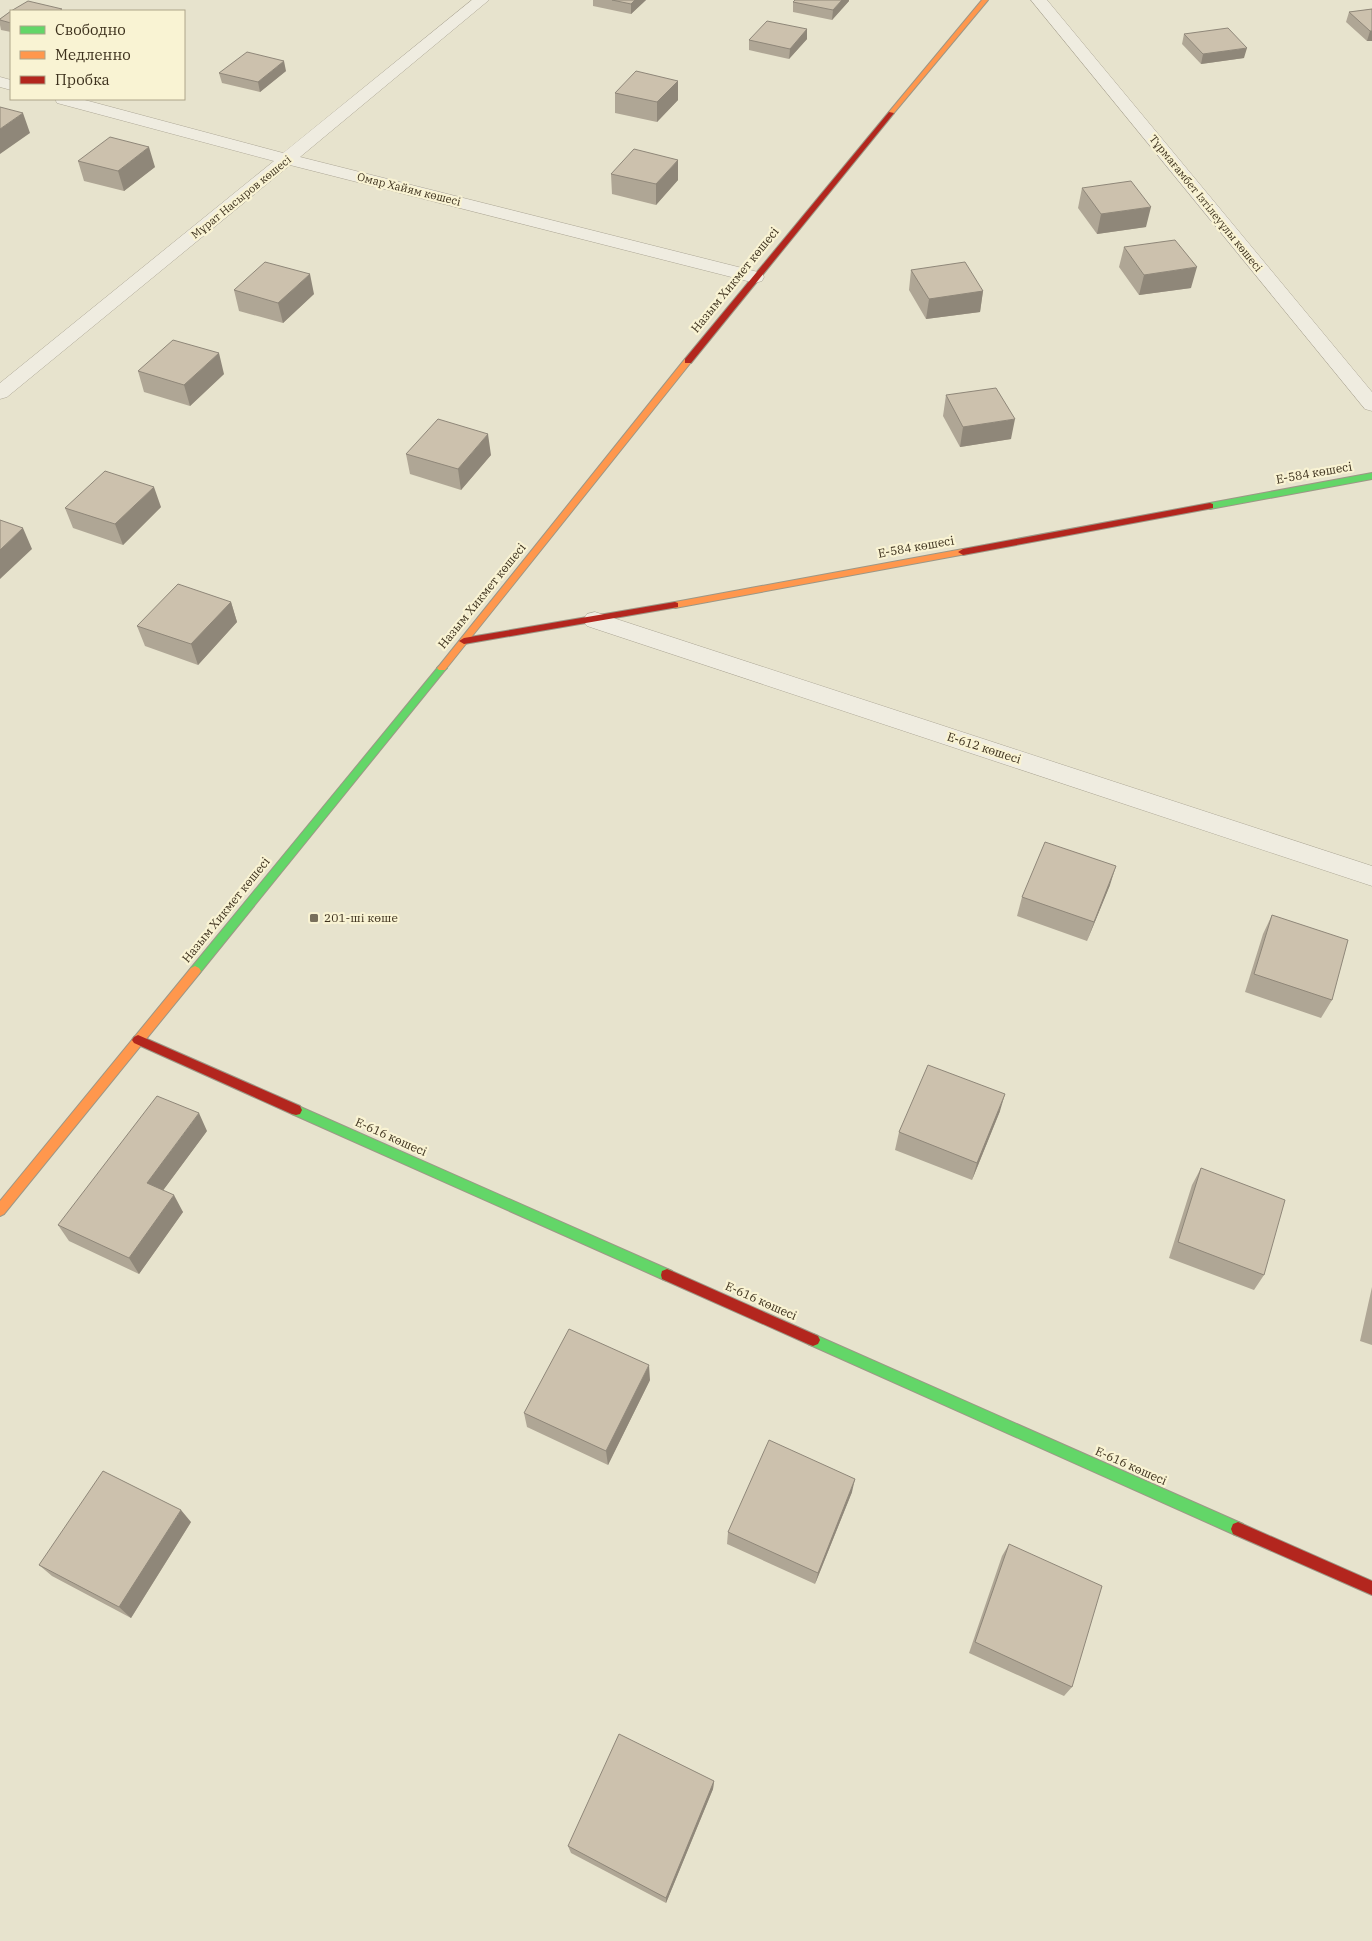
<svg xmlns="http://www.w3.org/2000/svg" width="1372" height="1941" viewBox="0 0 1372 1941" font-family="'IBM Plex Serif',serif">
<style>
.lines{fill:none;stroke-linecap:round;stroke-linejoin:round}
.street-casing{stroke:#ada796;stroke-width:1}
.fast-casing{stroke:#9c9786;stroke-width:2}
.slow-casing{stroke:#9c9786;stroke-width:2}
.jam-casing{stroke:#9c9786;stroke-width:2}
.street{fill:#efece0;fill-rule:evenodd}
.fast{fill:#63d668;fill-rule:evenodd}
.slow{fill:#ff974d;fill-rule:evenodd}
.jam{fill:#b3261e;fill-rule:evenodd}
.wall{fill:#afa695}
.shaded-wall{fill:#8f8779}
.building{fill:#ccc1ad;stroke:#8f8779}
.poi-dot{fill:#786f5b;stroke:#f9f3d3;stroke-width:2}
.labels{text-anchor:middle;stroke-width:4.5;stroke-linejoin:round;paint-order:stroke}
.far-street-label{font-size:11px;fill:#3d311d;stroke:#f9f3d3}
.street-label{font-size:12px;fill:#3d311d;stroke:#f9f3d3}
.poi-label{font-size:12px;fill:#3d311d;stroke:#f9f3d3;text-anchor:start}
</style>
<rect width="100%" height="100%" fill="#e7e3cd"/>
<g class="lines">
<defs>
<path id="street" d="M472 0H489L300 157 762 273 764 277 762 281 755 283 290 165 7 397 0 399V383L274 161 57 103 55 99H81L283 153Z
M1031 0H1047L1372 392V411L1365 409Z
M0 77 11 80V90L0 87Z
M595 612 1372 866V886L587 626 583 620 587 614Z"/>
<path id="fast" d="M1372 473V479L1210 509 1206 506 1210 503Z
M442 665 445 666 447 668 445 670 199 974H191L189 971 191 968 439 666Z
M296 1105 672 1271 673 1275 672 1279 667 1281 662 1279 292 1114 290 1110 292 1106Z
M813 1334 1243 1524 1245 1529 1243 1534 1238 1536 1233 1534 808 1344 806 1340 808 1336Z"/>
<path id="slow" d="M982 0H988L893 114H889V112Z
M685 359 692 361 445 670H439L437 668 439 666Z
M963 549 966 550V554L675 608 670 605 675 602Z
M195 966 199 968 201 971 199 974 4 1214 0 1216V1201L191 968Z"/>
<path id="jam" d="M889 112 894 113 691 363H685V359Z
M1210 503 1213 504V508L963 555 958 552 963 549Z
M675 602 678 603V607L464 644 459 641 464 638Z
M138 1035 300 1106 302 1110 300 1114 296 1115 292 1114 134 1043 132 1040 134 1037Z
M667 1269 818 1336 820 1340 818 1344 813 1346 808 1344 662 1279 661 1275 662 1271Z
M1238 1522 1372 1581V1595L1233 1534 1231 1529 1233 1524Z"/>
</defs>
<use href="#street" class="street-casing"/>
<use href="#fast" class="fast-casing"/>
<use href="#slow" class="slow-casing"/>
<use href="#jam" class="jam-casing"/>
<use href="#street" class="street"/>
<use href="#fast" class="fast"/>
<use href="#slow" class="slow"/>
<use href="#jam" class="jam"/>
</g>
<path class="wall" d="M593 0H646L631 14 593 6Z
M795 0H849V1L832 20 793 12V2Z
M1372 9V41H1367L1346 22 1349 12Z
M11 11V32L1 30 0 25V19Z
M807 29V39L789 59 749 50V40Z
M1184 34 1244 58 1201 64 1182 44Z
M286 71 260 92 222 83 219 73Z
M678 81V100L657 122 615 113V93Z
M78 161 155 167 124 191 84 181Z
M611 174 678 180 656 205 612 194Z
M1082 188 1146 227 1097 234 1078 208Z
M1124 247 1191 288 1139 295 1119 267Z
M911 270 983 291 980 312 926 319 909 290Z
M234 290 314 294 283 323 239 311Z
M138 371 224 374 190 406 144 392Z
M946 395 1011 439 960 447 943 416Z
M406 454 491 455 461 490 410 474Z
M161 507 123 545 73 528 65 508Z
M231 602 237 622 198 665 145 646 137 626Z
M1110 885 1087 941 1017 916 1022 897Z
M1272 915 1332 1000 1321 1018 1245 992 1263 934Z
M1000 1111 972 1180 895 1150 899 1132Z
M207 1131 163 1190 183 1212 139 1274 69 1241 58 1225Z
M1201 1168 1264 1275 1254 1290 1169 1258 1192 1185Z
M1372 1287V1345L1360 1341Z
M650 1380 608 1465 527 1427 524 1413Z
M852 1492 815 1584 727 1544 728 1532Z
M191 1522 131 1618 52 1576 39 1565Z
M1009 1544 1072 1687 1064 1696 969 1653 1002 1556Z
M714 1781 713 1789 666 1903 571 1853 568 1846Z"/>
<path class="shaded-wall" d="M635 0H646L631 14V4Z
M842 0H849V1L832 20 833 10Z
M807 29V39L789 59 790 49Z
M1370 31H1372V41H1367Z
M1247 48 1244 58 1201 64 1203 54Z
M284 61 286 71 260 92 258 82Z
M678 81V100L657 122V102Z
M23 113 30 133 0 154V129Z
M149 147 155 167 124 191 118 171Z
M678 160V180L656 205V184Z
M1151 207 1146 227 1097 234 1101 214Z
M1197 267 1191 288 1139 295 1144 275Z
M310 274 314 294 283 323 278 303Z
M983 291 980 312 926 319 929 299Z
M219 353 224 374 190 406 184 385Z
M1015 419 1011 439 960 447 963 427Z
M488 434 491 455 461 490 458 469Z
M154 487 161 507 123 545 115 524Z
M23 528 32 549 0 579V550Z
M231 602 237 622 198 665 191 644Z
M1116 866 1110 885 1087 941 1094 922Z
M1005 1094 1000 1111 972 1180 977 1163Z
M199 1113 207 1131 156 1200 147 1183Z
M174 1195 183 1212 139 1274 129 1258Z
M649 1365 650 1380 608 1465 606 1451Z
M855 1479 852 1492 815 1584 818 1573Z
M181 1510 191 1522 131 1618 119 1607Z
M714 1781 713 1789 666 1903V1898Z"/>
<path class="building" d="M612 0H635L631 4Z
M795 0H842L833 10 793 2Z
M28 1 62 9 59 11H11Z
M1372 9V31H1370L1349 12Z
M11 11V23L0 20V19Z
M767 21 807 29 790 49 749 40Z
M1228 28 1247 48 1203 54 1184 34Z
M247 52 284 61 258 82 219 73Z
M636 71 678 81 657 102 615 93Z
M0 107 23 113 0 129Z
M110 137 149 147 118 171 78 161Z
M634 149 678 160 656 184 611 174Z
M1131 181 1151 207 1101 214 1082 188Z
M1175 240 1197 267 1144 275 1124 247Z
M265 262 310 274 278 303 234 290Z
M965 262 983 291 929 299 911 270Z
M173 340 219 353 184 385 138 371Z
M996 388 1015 419 963 427 946 395Z
M438 419 488 434 458 469 406 454Z
M105 471 154 487 115 524 65 508Z
M0 520 23 528 0 550Z
M178 584 231 602 191 644 137 626Z
M1045 842 1116 866 1094 922 1022 897Z
M1272 915 1348 940 1332 1000 1254 974Z
M928 1065 1005 1094 977 1163 899 1132Z
M157 1096 199 1113 147 1183 174 1195 129 1258 58 1225Z
M1201 1168 1285 1200 1264 1275 1178 1242Z
M569 1329 649 1365 606 1451 524 1413Z
M769 1440 855 1479 818 1573 728 1532Z
M103 1471 181 1510 119 1607 39 1565Z
M1009 1544 1102 1586 1072 1687 975 1642Z
M619 1734 714 1781 666 1898 568 1846Z"/>
<rect class="poi-dot" x="309" y="913" width="10" height="10" rx="2.5"/>
<g class="labels">
<g class="far-street-label">
<text transform="translate(409 189) rotate(14)" y="4">Омар Хайям көшесі</text>
<text transform="translate(241 197) rotate(-39)" y="4">Мұрат Насыров көшесі</text>
<text transform="translate(1206 203) rotate(51)" y="4">Тұрмағамбет Ізтілеуұлы көшесі</text>
</g>
<g class="street-label">
<text transform="translate(735 280) rotate(-51)" y="4">Назым Хикмет көшесі</text>
<text transform="translate(1314 473) rotate(-10)" y="4">Е-584 көшесі</text>
<text transform="translate(916 547) rotate(-10)" y="4">Е-584 көшесі</text>
<text transform="translate(482 596) rotate(-51)" y="4">Назым Хикмет көшесі</text>
<text transform="translate(984 748) rotate(18)" y="4">Е-612 көшесі</text>
<text transform="translate(226 910) rotate(-51)" y="4">Назым Хикмет көшесі</text>
<text transform="translate(391 1137) rotate(24)" y="4">Е-616 көшесі</text>
<text transform="translate(761 1301) rotate(24)" y="4">Е-616 көшесі</text>
<text transform="translate(1131 1466) rotate(24)" y="4">Е-616 көшесі</text>
</g>
<g class="poi-label">
<text x="324" y="922">201-ші көше</text>
</g>
</g>
<rect x="10" y="10" width="175" height="90" fill="#f9f3d3" stroke="#aea58a"/>
<rect x="20" y="26" width="25" height="8" fill="#63d668" stroke="#aea58a"/>
<text x="55" y="35" font-size="15" fill="#3d311d">Свободно</text>
<rect x="20" y="51" width="25" height="8" fill="#ff974d" stroke="#aea58a"/>
<text x="55" y="60" font-size="15" fill="#3d311d">Медленно</text>
<rect x="20" y="76" width="25" height="8" fill="#b3261e" stroke="#aea58a"/>
<text x="55" y="85" font-size="15" fill="#3d311d">Пробка</text>
</svg>
